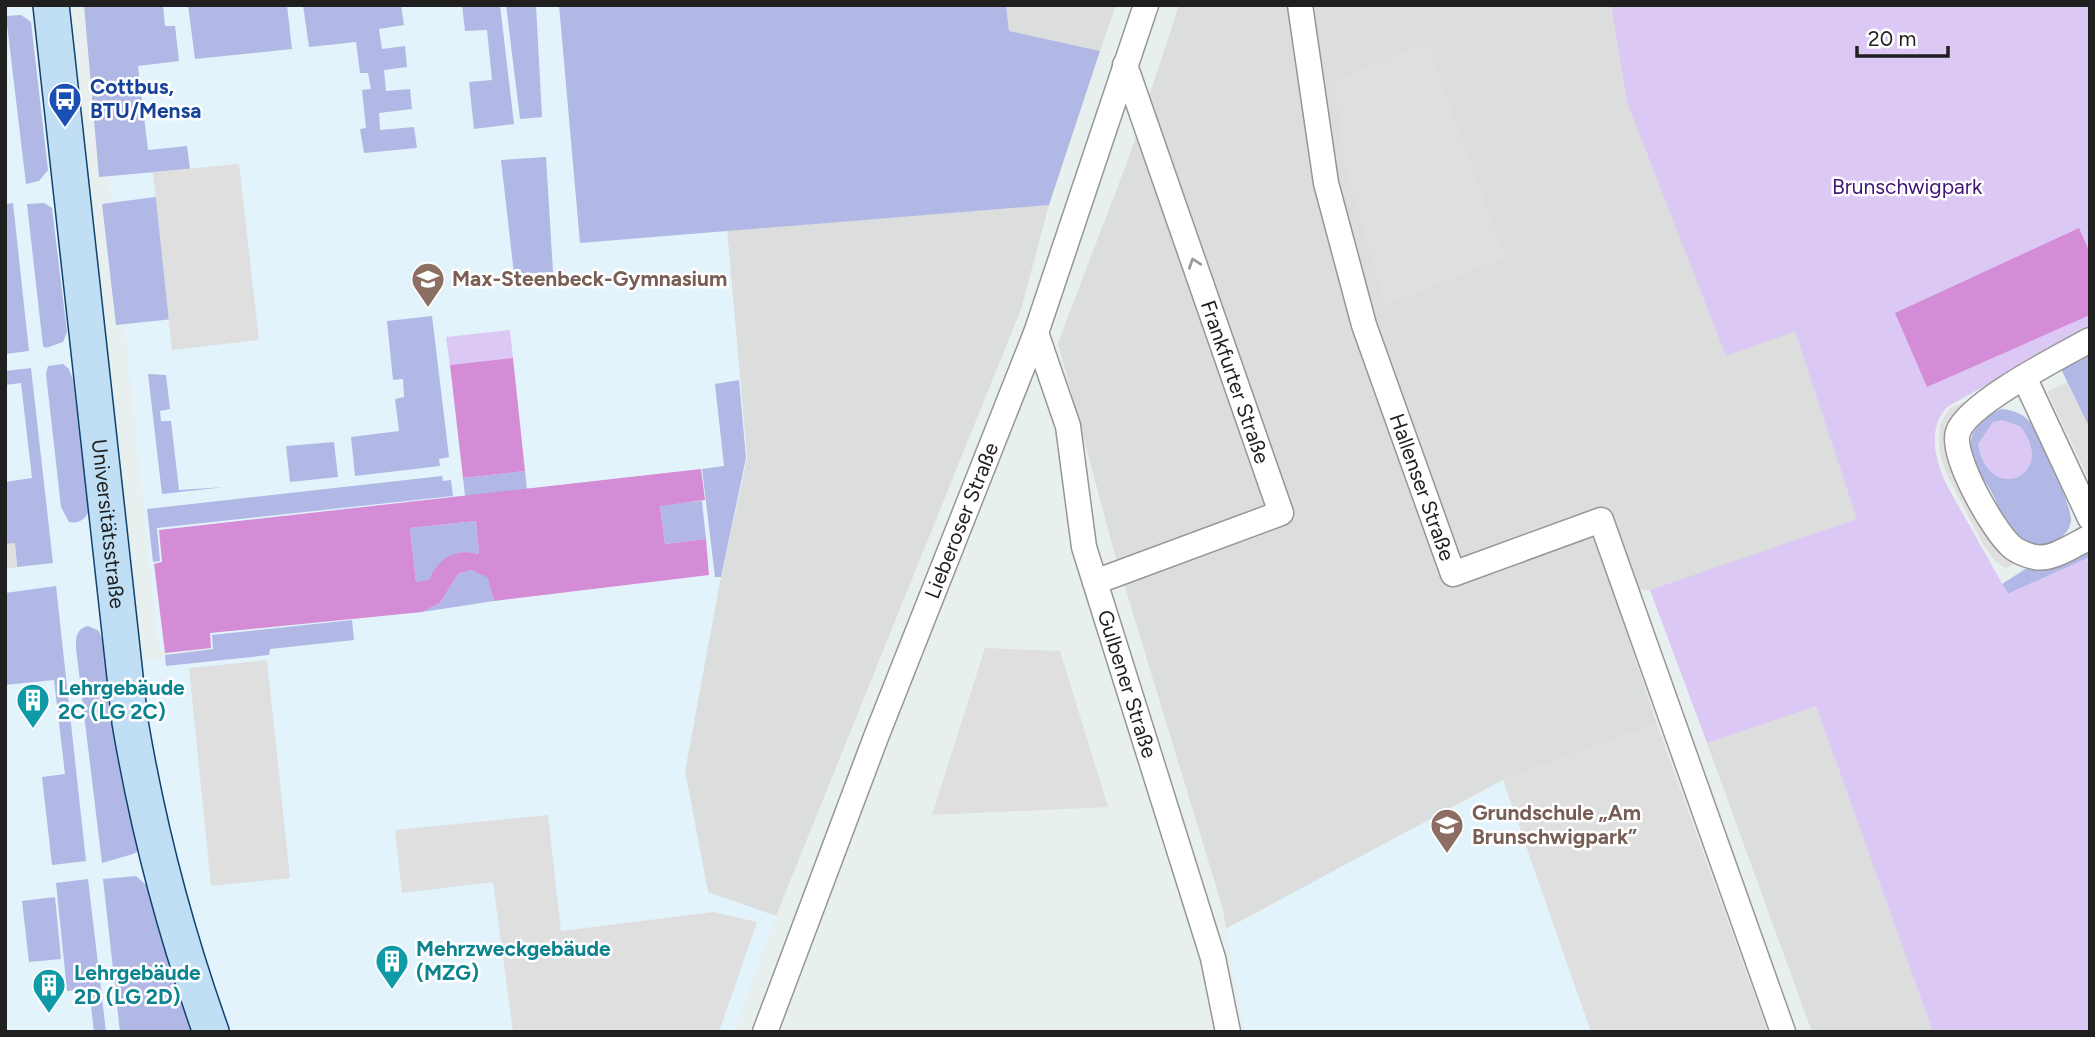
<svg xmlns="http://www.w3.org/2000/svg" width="2095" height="1037" viewBox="0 0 2095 1037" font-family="Figtree,sans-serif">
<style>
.residential{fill:#dcdddd}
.education{fill:#e2f3fc}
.grass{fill:#b1b8e5}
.park{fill:#dbc8f5}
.pitch{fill:#d58cd7;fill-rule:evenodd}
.parking{fill:#dfdfdf}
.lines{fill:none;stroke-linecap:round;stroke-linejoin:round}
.street-casing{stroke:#969696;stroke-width:27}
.secondary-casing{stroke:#0f426e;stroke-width:38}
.street{stroke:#fff;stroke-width:24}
.secondary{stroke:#c0dff4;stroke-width:35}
.oneway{stroke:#9a9a9a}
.labels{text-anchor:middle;stroke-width:5;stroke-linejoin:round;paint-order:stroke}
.transit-label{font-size:21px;font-weight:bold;fill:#164399;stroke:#fff;text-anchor:start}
.park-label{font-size:21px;fill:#3f1675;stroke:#fff}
.education-label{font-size:21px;font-weight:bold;fill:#785e54;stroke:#fff;text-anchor:start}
.street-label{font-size:21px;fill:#1f1f1f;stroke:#fff}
.culture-label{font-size:21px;font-weight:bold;fill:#0d838f;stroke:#fff;text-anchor:start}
</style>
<rect width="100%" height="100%" fill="#e7efef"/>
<path class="residential" d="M1006 5H1116L1100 51 1009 31Z
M1179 5H1611L1627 102 1796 330 1858 520 1650 590 1612 588 1657 724 1503 780 1226 929 1223 909 1114 551 1058 343 1129 157Z
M1049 205 1021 309 776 916 708 893 685 771 719 586 747 458 727 230Z
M1816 706 1933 1032H1812L1707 743Z"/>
<path class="education" d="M5 5H30L111 665 281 643 280 637 159 651 90 5H559L580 242 727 230 747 458 719 586 685 771 708 892 776 916 734 1032H5Z
M1503 780 1591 1032H1244L1226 929Z"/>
<path class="grass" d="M84 5H163L165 26H175L179 61 138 66 148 150 187 146 190 169 99 177Z
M188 5H287L292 49 195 59Z
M303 5H401L404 25 379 29 382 49 405 46 407 67 384 70 386 91 410 89 412 109 379 113 380 130 414 127 417 148 364 153 360 129 366 128 362 90 371 89 368 73H360L356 42 309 47Z
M462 5H500L514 124 474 129 469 82 492 80 487 30 465 31Z
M506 5H536L542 117 520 119Z
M559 5H1006L1009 31 1100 51 1049 205 580 243Z
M21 15 31 22 48 170 39 181 26 184 6 16Z
M546 157 553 272 514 274 501 160Z
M170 195 183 318 116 325 102 204Z
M13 203 29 351 5 354V204Z
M44 203 52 208 67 332 63 342 46 348 43 346 27 204Z
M432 316 449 457 439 459 440 466 355 476 351 437 399 431 395 399 404 397 403 379 393 380 387 321Z
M2090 351V429L2060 367Z
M63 364 69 369 73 380 89 511C85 520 78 524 69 522L61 507 46 374 48 366Z
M31 368 53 563 17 567 15 544H5V482L32 478 21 383 5 385V371Z
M148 374 166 375 170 409 160 411 161 421H171L179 490 225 487 162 494Z
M739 380 746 458 721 577H715L702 469 724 466 715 384Z
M2001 409C2014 410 2025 414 2033 426 2042 440 2071 504 2071 520 2070 539 2042 551 2026 542 2008 534 2001 511 1993 495 1989 486 1983 480 1979 472 1961 443 1973 422 2001 409Z
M334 442 338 477 290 482 286 446Z
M525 471 527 490 465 496 463 478Z
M442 476 443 481 451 480 453 496 157 528 160 561 153 562 147 509Z
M702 501 706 539 665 544 660 505Z
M476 521 479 554C457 548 438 560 429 581L416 582 410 528Z
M2090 551V557L2008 594 2002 584 2027 568 2048 569Z
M472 570 489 578 494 601 422 612 440 603 458 574Z
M56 586 86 861 52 865 42 777 65 774 54 680 5 685V593Z
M352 620 354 640 270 649 269 655 166 666 165 655 213 649 212 635Z
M88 626 99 631 102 640 120 772 137 846V852L133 854 102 863 76 648C76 637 76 629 88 626Z
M136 876 146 885 193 1032H120L103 879Z
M88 879 106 1032H94L89 989 67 991 56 883Z
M55 897 61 959 29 962 22 901Z"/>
<path class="park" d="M1611 5H2090V327L1947 407C1927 429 1935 459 1946 484L2008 594 2090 557V1032H1933L1816 706 1707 743 1650 590 1857 519 1795 331 1726 356 1627 102Z
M510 330 513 358 450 365 446 337Z
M2002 420 2020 426C2060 475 1988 507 1978 444L1993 422Z"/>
<path class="pitch" d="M2079 228 2090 253V315L1927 387 1895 313Z
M513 358 525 471 463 478 450 365Z
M701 469 705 500 660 506 665 544 706 539 709 575 494 601 488 578 472 570 458 574 440 603 422 612 210 633 211 648 165 653 154 564 162 562 159 530ZM476 521 479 554C455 548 439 558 429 580L416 582 410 528Z"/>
<path class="parking" d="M1427 43 1505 258 1385 305 1344 161 1335 80Z
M239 164 259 340 172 350 153 172Z
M2067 382 2090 429V482L2047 392Z
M1972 399 1949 427 2017 563 2006 568 1996 562 1984 546 1946 473 1939 450 1940 424 1950 408Z
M15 543 17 567 5 569V544Z
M985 648 1060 651 1108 807 932 815Z
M267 660 290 878 211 886 189 668Z
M1657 724 1757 1002 1768 1032H1591L1503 780Z
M548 815 561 931 713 912 757 922 719 1032H513L493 882 402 893 395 830Z"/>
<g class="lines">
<defs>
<g id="street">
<path id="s1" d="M1300 5 1326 183 1364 325 1453 574 1601 520 1783 1032"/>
<path id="s2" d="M1036 333 1068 426 1084 547 1213 958 1228 1032"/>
<path d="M2090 340C2061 356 1968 403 1958 432 1950 455 1993 530 2011 546 2016 551 2028 556 2035 557 2052 561 2075 544 2090 537"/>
<path d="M2024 377 2090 518"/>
<path d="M1095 582 1281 513 1125 65"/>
<path id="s3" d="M765 1032 876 737 1036 333 1146 5"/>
</g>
<g id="secondary">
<path id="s4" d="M51 5 130 722C148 828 175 931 211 1032"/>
</g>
</defs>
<use href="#street" class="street-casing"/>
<use href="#secondary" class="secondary-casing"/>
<use href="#street" class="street"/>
<use href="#secondary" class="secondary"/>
</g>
<defs><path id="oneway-chevron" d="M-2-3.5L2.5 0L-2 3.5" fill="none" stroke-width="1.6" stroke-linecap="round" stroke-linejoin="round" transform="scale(1.75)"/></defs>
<use class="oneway" href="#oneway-chevron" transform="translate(1194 263) rotate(-109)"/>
<defs>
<symbol id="bus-pin" viewBox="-11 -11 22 30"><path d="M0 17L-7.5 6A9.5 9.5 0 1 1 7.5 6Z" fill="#1a4fb4" stroke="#fff"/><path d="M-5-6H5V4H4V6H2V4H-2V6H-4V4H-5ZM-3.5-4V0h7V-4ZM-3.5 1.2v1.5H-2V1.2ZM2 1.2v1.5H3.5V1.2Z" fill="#fff"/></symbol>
<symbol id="school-pin" viewBox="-11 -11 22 30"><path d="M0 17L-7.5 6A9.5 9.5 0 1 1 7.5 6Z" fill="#8d6e63" stroke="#fff"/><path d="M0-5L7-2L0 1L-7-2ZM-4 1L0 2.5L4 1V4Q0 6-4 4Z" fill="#fff"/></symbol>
<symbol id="building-pin" viewBox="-11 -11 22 30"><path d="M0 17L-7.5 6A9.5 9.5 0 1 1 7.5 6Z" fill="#0f9aa8" stroke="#fff"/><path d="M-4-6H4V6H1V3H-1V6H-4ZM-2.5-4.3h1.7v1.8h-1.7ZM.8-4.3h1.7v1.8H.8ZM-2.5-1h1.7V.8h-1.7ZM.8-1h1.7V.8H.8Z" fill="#fff"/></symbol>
</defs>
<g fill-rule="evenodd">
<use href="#bus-pin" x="46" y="80" width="38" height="52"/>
<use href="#school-pin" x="409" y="260" width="38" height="52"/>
<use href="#building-pin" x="14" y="681" width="38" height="52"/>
<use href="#school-pin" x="1428" y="806" width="38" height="52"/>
<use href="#building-pin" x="373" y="942" width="38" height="52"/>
<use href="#building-pin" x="30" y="966" width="38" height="52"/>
</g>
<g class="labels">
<g class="transit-label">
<text x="90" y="94">Cottbus,<tspan x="90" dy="24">BTU/Mensa</tspan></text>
</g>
<g class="park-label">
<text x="1907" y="194">Brunschwigpark</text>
</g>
<g class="education-label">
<text x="452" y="286">Max-Steenbeck-Gymnasium</text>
<text x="1472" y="820">Grundschule „Am<tspan x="1472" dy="24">Brunschwigpark”</tspan></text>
</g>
<g class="street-label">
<text transform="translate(1235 382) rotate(71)" y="7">Frankfurter Straße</text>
<text dy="7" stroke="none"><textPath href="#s1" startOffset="499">Hallenser Straße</textPath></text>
<text dy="7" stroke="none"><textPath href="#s3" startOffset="548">Lieberoser Straße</textPath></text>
<text dy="7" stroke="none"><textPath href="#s4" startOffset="522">Universitätsstraße</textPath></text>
<text dy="7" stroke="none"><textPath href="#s2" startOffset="364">Gulbener Straße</textPath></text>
</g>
<g class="culture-label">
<text x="58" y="695">Lehrgebäude<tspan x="58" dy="24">2C (LG 2C)</tspan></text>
<text x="416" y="956">Mehrzweckgebäude<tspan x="416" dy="24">(MZG)</tspan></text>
<text x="74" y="980">Lehrgebäude<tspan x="74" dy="24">2D (LG 2D)</tspan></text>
</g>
</g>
<rect width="2095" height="1037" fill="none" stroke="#1f1f1f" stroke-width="14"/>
<path d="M1857 46v10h91v-10" fill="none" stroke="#1f1f1f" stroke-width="3.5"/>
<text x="1868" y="46" font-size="21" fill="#1f1f1f" stroke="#ffffff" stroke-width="5" paint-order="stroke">20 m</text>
</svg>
